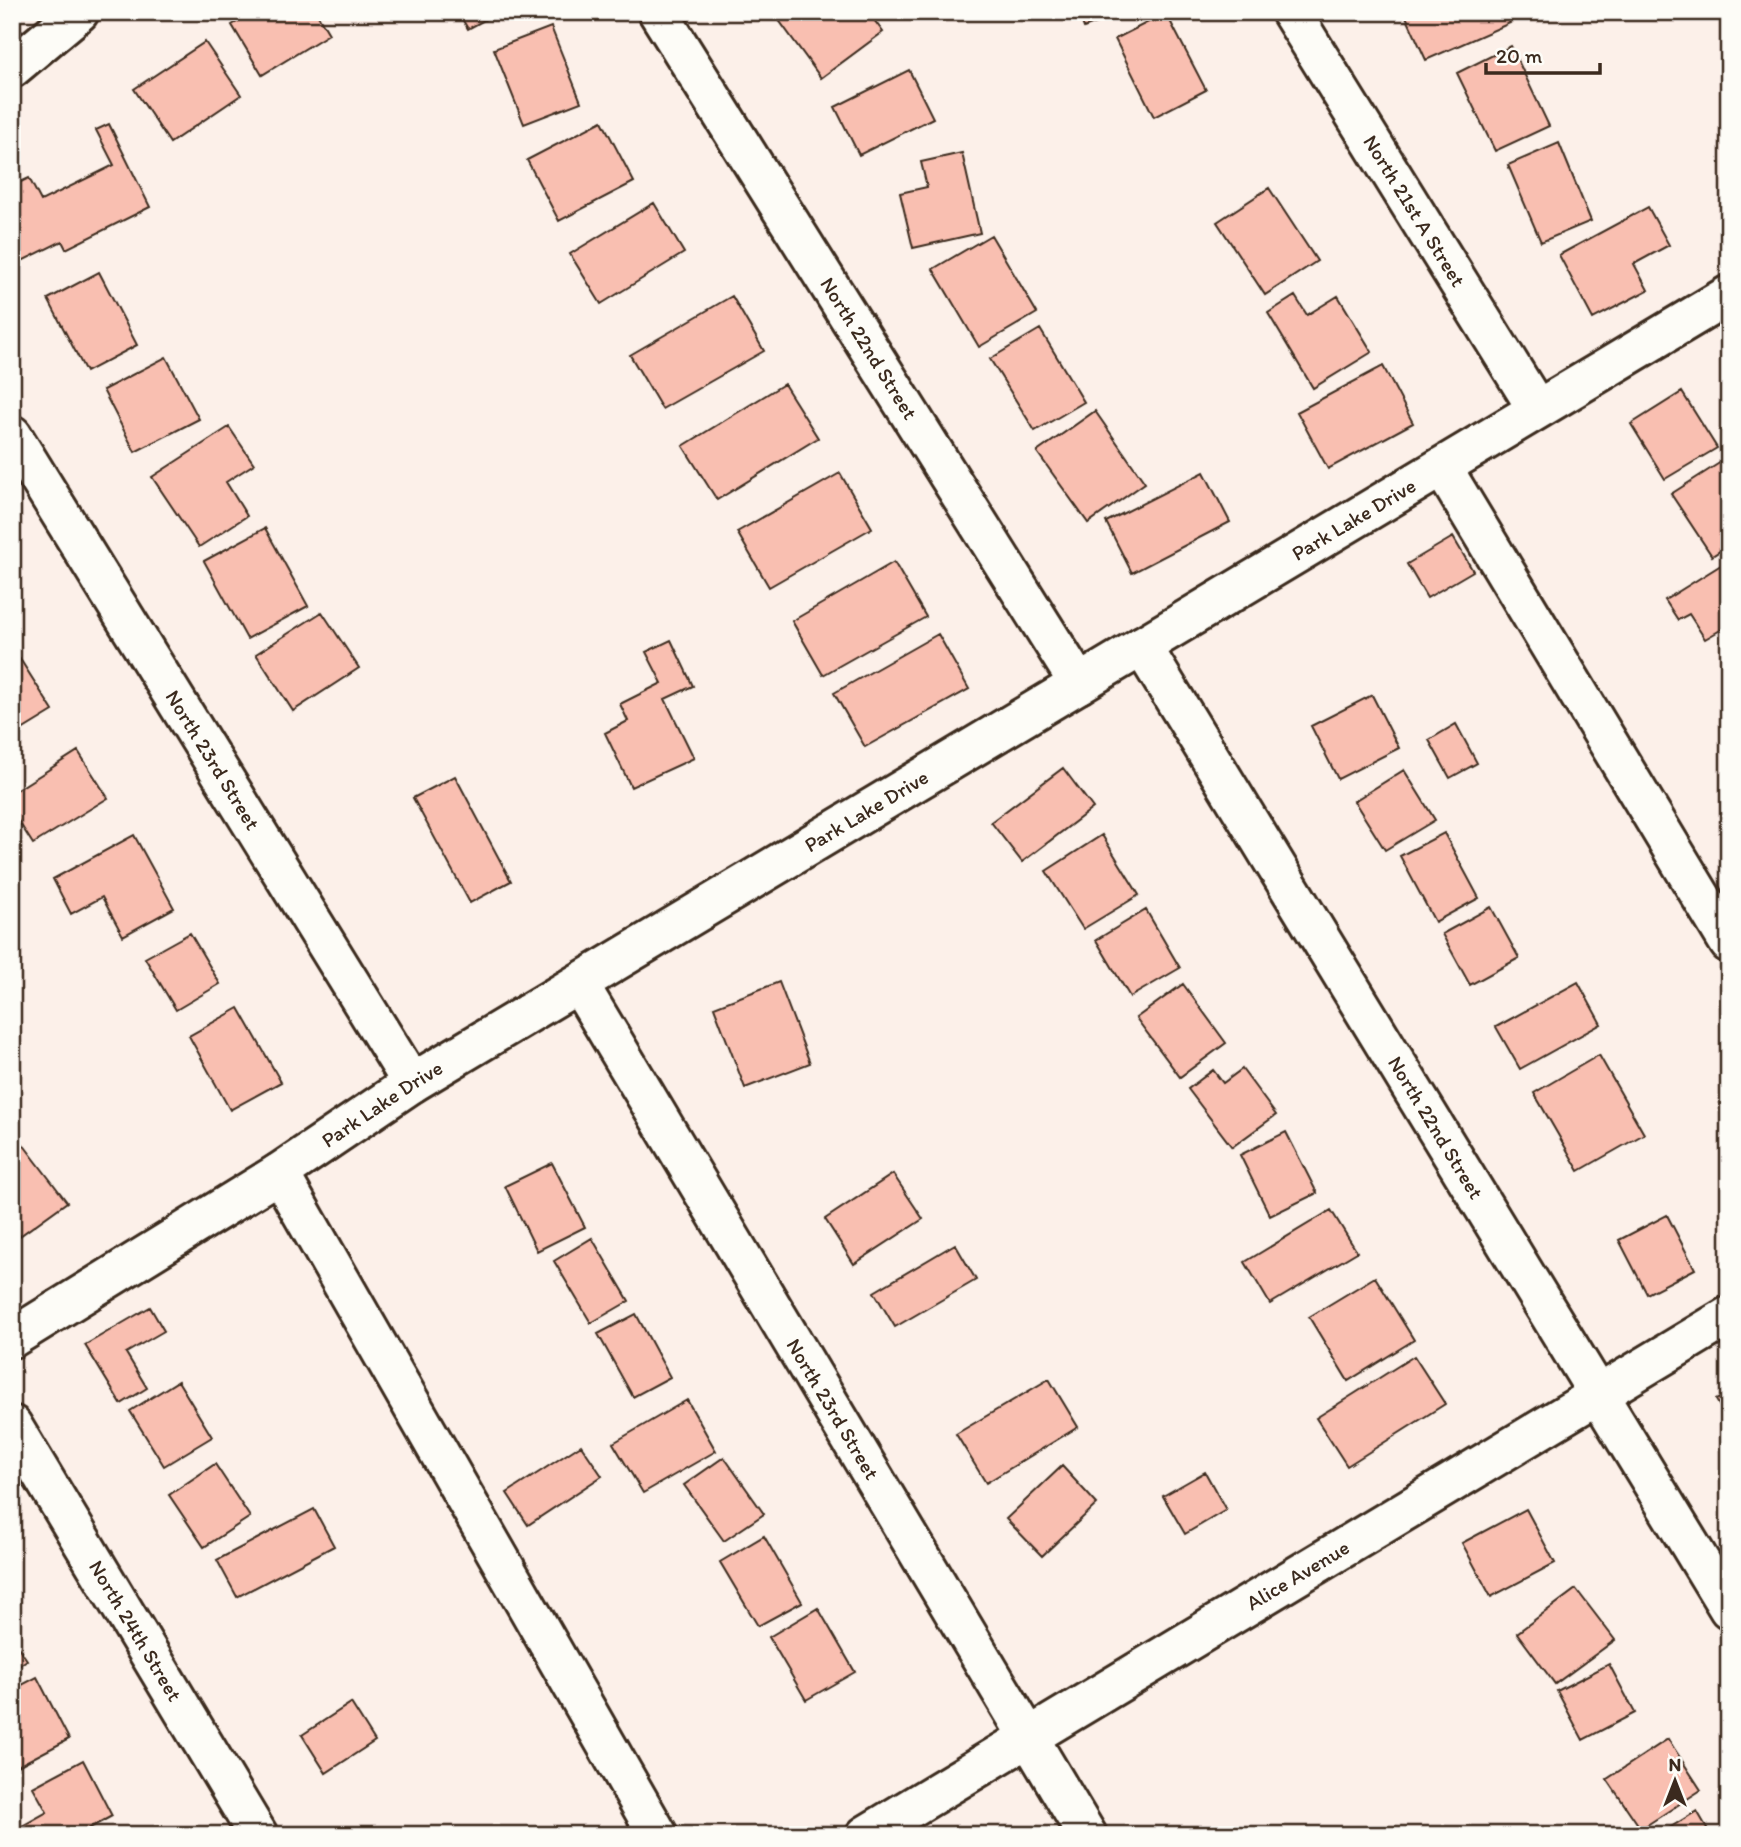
<svg xmlns="http://www.w3.org/2000/svg" width="1741" height="1847" viewBox="0 0 1741 1847" font-family="Itim,sans-serif">
<style>
.building{fill:#f9bfb1;stroke:#3b2a1e;stroke-width:2}
.lines{fill:none;stroke-linecap:round;stroke-linejoin:round}
.minor-casing{stroke:#3b2a1e;stroke-width:44}
.minor{stroke:#fdfcf7;stroke-width:38}
.labels{text-anchor:middle;stroke-width:7;stroke-linejoin:round;paint-order:stroke}
.street-label{font-size:21px;fill:#3b2a1e;stroke:#fdfcf7}
</style>
<rect width="100%" height="100%" fill="#fcf0e9"/>
<filter id="ink" filterUnits="userSpaceOnUse"><feTurbulence type="fractalNoise" baseFrequency=".0143" numOctaves="2"/><feDisplacementMap in="SourceGraphic" scale="14" xChannelSelector="R" yChannelSelector="G"/><feConvolveMatrix kernelMatrix="1 2 1 2 8 2 1 2 1" color-interpolation-filters="sRGB"/></filter>
<g filter="url(#ink)">
<path class="building" d="M254 12H316L329 34 262 75 232 25Z
M458 12H499L468 29Z
M773 12H868L883 32 821 78Z
M1078 12H1125L1084 28Z
M1404 12H1505L1510 23 1426 60Z
M1166 13 1206 90 1154 117 1115 39Z
M551 27 581 102 524 124 494 49Z
M205 42 241 95 170 143 134 89Z
M1511 46 1549 126 1495 151 1457 73Z
M909 70 933 118 859 155 835 107Z
M602 121 634 182 559 221 527 160Z
M109 124 150 207 66 249 62 241 12 266V238L19 235 12 221V186L29 178 41 201 114 165 96 130Z
M1559 143 1591 221 1541 242 1508 165Z
M962 153 980 233 913 248 900 193 927 187 921 162Z
M1269 188 1317 261 1265 295 1217 222Z
M654 203 684 253 601 304 570 254Z
M1648 207 1669 245 1634 264 1648 290 1593 319 1559 255Z
M991 235 1037 313 979 347 933 269Z
M99 272 137 345 86 372 48 299Z
M732 296 764 351 662 409 630 355Z
M1295 296 1307 315 1338 296 1372 352 1313 388 1268 313Z
M1040 329 1084 402 1035 431 990 359Z
M166 357 199 419 135 452 103 390Z
M1383 366 1413 423 1328 469 1297 412Z
M784 384 818 438 717 500 683 446Z
M1682 392 1717 448 1665 479 1631 424Z
M1095 411 1145 483 1088 523 1037 452Z
M229 427 254 464 226 482 247 516 199 547 152 477Z
M1721 462 1729 474V545L1712 556 1671 494Z
M1204 472 1230 522 1132 573 1106 522Z
M840 473 872 528 769 587 737 532Z
M265 528 308 606 247 639 204 561Z
M1453 537 1473 571 1427 598 1407 564Z
M1729 560V625L1705 639 1689 614 1678 620 1665 600Z
M894 562 926 617 823 675 792 621Z
M322 612 359 668 293 711 256 654Z
M938 634 969 689 865 747 834 693Z
M671 640 693 686 665 699 694 758 631 787 605 733 628 721 620 704 662 683 646 652Z
M20 659 53 711 12 736V664Z
M1372 695 1399 748 1338 779 1311 726Z
M1456 724 1477 763 1450 778 1429 740Z
M78 751 108 798 33 844 12 811V793Z
M1063 768 1093 808 1022 862 991 822Z
M1404 770 1435 820 1385 850 1354 801Z
M455 776 511 881 470 903 413 798Z
M1444 833 1479 898 1435 922 1400 856Z
M134 835 174 908 123 936 102 897 71 914 53 879Z
M1102 835 1139 895 1083 929 1046 871Z
M1491 907 1519 958 1470 985 1442 934Z
M1146 910 1180 968 1130 997 1096 940Z
M190 933 220 984 176 1010 145 958Z
M779 982 810 1063 745 1088 714 1007Z
M1578 982 1601 1024 1520 1069 1496 1027Z
M1183 984 1226 1043 1180 1077 1136 1018Z
M239 1008 281 1082 230 1110 189 1036Z
M1599 1055 1644 1134 1579 1171 1534 1093Z
M1242 1069 1276 1115 1232 1147 1188 1089 1213 1070 1223 1083Z
M1286 1132 1317 1193 1270 1216 1240 1155Z
M16 1135 67 1202 17 1238 12 1231V1138Z
M552 1163 585 1227 537 1251 505 1186Z
M893 1174 923 1219 854 1264 825 1219Z
M1331 1210 1357 1252 1270 1304 1245 1262Z
M1667 1215 1695 1269 1647 1294 1619 1240Z
M592 1238 629 1301 591 1323 554 1261Z
M955 1244 976 1280 895 1327 874 1292Z
M1375 1277 1414 1340 1348 1381 1309 1317Z
M150 1307 164 1331 126 1353 147 1388 121 1404 85 1345Z
M636 1314 670 1377 633 1397 598 1334Z
M1414 1356 1445 1404 1347 1466 1316 1418Z
M1049 1379 1078 1427 986 1483 956 1434Z
M178 1381 212 1437 164 1466 130 1411Z
M1729 1393V1422L1716 1400Z
M687 1400 716 1451 643 1493 613 1443Z
M581 1445 602 1476 528 1525 507 1493Z
M724 1457 764 1514 724 1541 684 1485Z
M215 1464 250 1517 204 1547 169 1495Z
M1062 1466 1097 1504 1042 1556 1006 1519Z
M1205 1472 1226 1510 1185 1534 1163 1496Z
M314 1509 334 1546 237 1597 217 1560Z
M1526 1509 1555 1563 1491 1597 1462 1543Z
M764 1536 802 1602 758 1626 720 1562Z
M1576 1589 1615 1640 1555 1684 1517 1633Z
M818 1608 855 1672 806 1700 769 1637Z
M12 1638 27 1660 12 1670Z
M1609 1664 1635 1713 1583 1740 1557 1691Z
M37 1677 69 1739 12 1769V1690Z
M351 1703 375 1741 326 1773 302 1735Z
M1668 1739 1701 1790 1641 1829 1607 1779Z
M83 1760 112 1816 77 1835H20L17 1829 47 1812 33 1787Z
M1697 1811 1711 1835H1658Z"/>
<g class="lines">
<defs>
<g id="minor">
<path id="s1" d="M658 12 1079 684"/>
<path id="s2" d="M1291 12 1537 409"/>
<path d="M12 68 79 12"/>
<path id="s3" d="M12 435 412 1083"/>
<path d="M1442 467 1729 943"/>
<path id="s4" d="M1142 646 1729 1609"/>
<path id="s5" d="M579 984 1087 1835"/>
<path d="M279 1173 658 1835"/>
<path id="s6" d="M12 1338 279 1173 412 1083 1729 295"/>
<path id="s7" d="M12 1425 258 1835"/>
<path id="s8" d="M866 1835 1729 1316"/>
</g>
</defs>
<use href="#minor" class="minor-casing"/>
<use href="#minor" class="minor"/>
</g>
</g>
<g class="labels">
<g class="street-label">
<text dy="7" stroke="none"><textPath href="#s2" startOffset="234">North 21st A Street</textPath></text>
<text dy="7" stroke="none"><textPath href="#s1" startOffset="397">North 22nd Street</textPath></text>
<text dy="7" stroke="none"><textPath href="#s6" startOffset="1572">Park Lake Drive</textPath></text>
<text dy="7" stroke="none"><textPath href="#s3" startOffset="382">North 23rd Street</textPath></text>
<text dy="7" stroke="none"><textPath href="#s6" startOffset="1004">Park Lake Drive</textPath></text>
<text dy="7" stroke="none"><textPath href="#s6" startOffset="438">Park Lake Drive</textPath></text>
<text dy="7" stroke="none"><textPath href="#s4" startOffset="564">North 22nd Street</textPath></text>
<text dy="7" stroke="none"><textPath href="#s5" startOffset="495">North 23rd Street</textPath></text>
<text dy="7" stroke="none"><textPath href="#s8" startOffset="504">Alice Avenue</textPath></text>
<text dy="7" stroke="none"><textPath href="#s7" startOffset="240">North 24th Street</textPath></text>
</g>
</g>
<rect width="1741" height="1847" fill="none" stroke="#fdfcf7" stroke-width="42"/>
<rect x="21" y="21" width="1699" height="1805" fill="none" stroke="#3b2a1e" stroke-width="2.5" filter="url(#ink)"/>
<g transform="translate(1675 1781)" stroke="#fdfcf7" stroke-width="5" paint-order="stroke">
<path d="M0-5L12 26L0 18L-12 26Z" fill="#3b2a1e"/>
<text y="-10" font-size="19" font-weight="bold" text-anchor="middle" fill="#3b2a1e">N</text>
</g>
<path d="M1486 63v10h114v-10" fill="none" stroke="#3b2a1e" stroke-width="3.5"/>
<text x="1496" y="63" font-size="21" fill="#3b2a1e" stroke="#fdfcf7" stroke-width="5" paint-order="stroke">20 m</text>
</svg>
